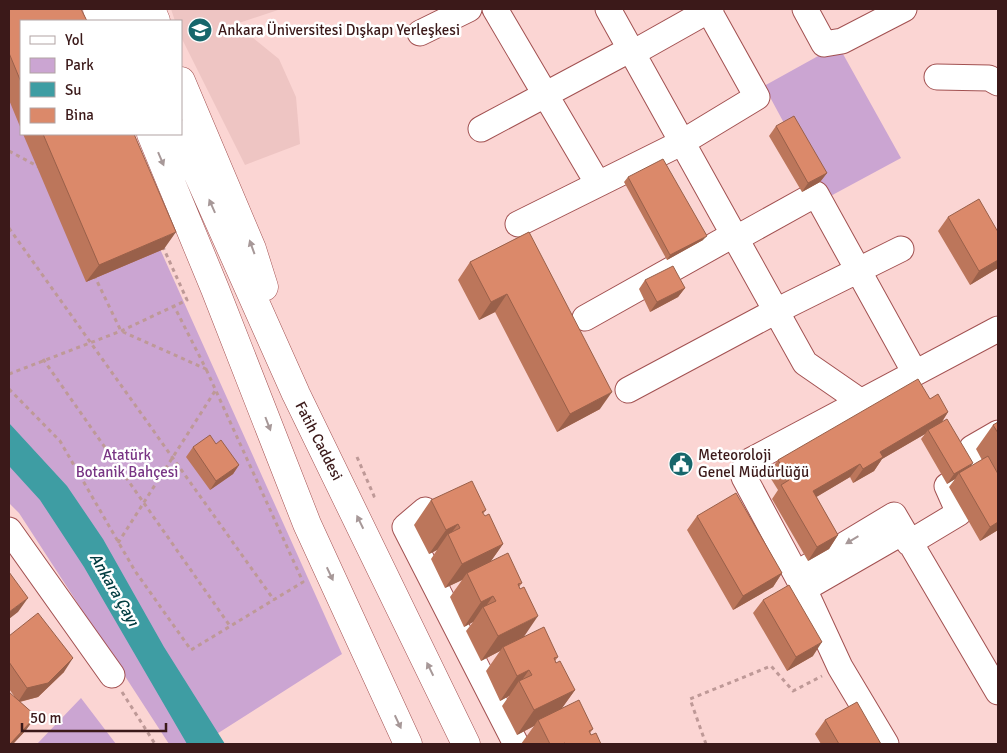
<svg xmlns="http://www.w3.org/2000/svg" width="1007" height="753" viewBox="0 0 1007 753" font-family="Signika,sans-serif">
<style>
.built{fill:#eec5c3}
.green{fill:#cba5d2}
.water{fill:#3e9da3}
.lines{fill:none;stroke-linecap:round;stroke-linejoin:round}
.minor-casing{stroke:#a25151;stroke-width:27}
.major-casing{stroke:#a25151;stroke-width:29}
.path{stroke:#be9997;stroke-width:3;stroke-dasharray:4 4;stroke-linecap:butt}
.minor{stroke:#fff;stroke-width:25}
.major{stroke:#fff;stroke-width:28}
.wall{fill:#bc765b}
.shaded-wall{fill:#99604a}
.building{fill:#db896a;stroke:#99604a}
.oneway{fill:#a79898}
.labels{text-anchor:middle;stroke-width:5;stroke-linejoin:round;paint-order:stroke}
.poi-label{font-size:15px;fill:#3b1919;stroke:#fff;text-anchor:start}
.street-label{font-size:15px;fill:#3b1919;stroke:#fff}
.park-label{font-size:15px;fill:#783584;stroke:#fff}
.water-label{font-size:16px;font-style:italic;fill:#003c40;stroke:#fff}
</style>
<rect width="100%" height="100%" fill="#fbd5d3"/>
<path class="built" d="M171 9H281L236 24 279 59 296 97 300 144 245 165 181 37V21H175Z"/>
<path class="green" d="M9 9 21 21V134H111L138 200 342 654 201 744H169L19 513 9 503Z
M838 45 901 158 825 199 764 86Z
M81 698 116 744H37Z"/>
<path class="water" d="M9 423 67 486 103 539 164 647 225 744H187L84 567 40 500 9 466Z"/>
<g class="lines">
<defs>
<path id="minor" d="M495 9 598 184
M608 9 805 363 860 401
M805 9 824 44 842 41 904 9
M420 33 469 9
M631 54 711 9
M937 77 989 78 998 83
M481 129 629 50
M518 224 681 143 757 97 708 9
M735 239 816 194 915 373
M585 318 733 235
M628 390 776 311 901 249
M425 510 405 527 516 744
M9 530 112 675
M909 543 959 513 947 486 981 466 972 448 998 433
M796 574 894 515 998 692
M804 589 903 532
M886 744 840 667 804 589 744 477 746 463 998 329"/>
<path id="major" d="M97 9 102 21
M125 9 130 21
M151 9 156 21
M181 81 252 249 264 287
M151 134 215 289 307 524 408 744
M180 134 296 394 466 744"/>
</defs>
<use href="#minor" class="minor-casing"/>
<use href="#major" class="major-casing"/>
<path class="path" d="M9 151 39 167
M9 228 274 600
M94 275 121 331 206 369 174 306
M43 359 230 626
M9 374 121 331 187 300 163 247
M9 389 60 441 135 571 191 650 303 582 206 369
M357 457 374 496 371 497
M118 543 215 391
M122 692 155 744
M706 744 690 699 771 666 793 691 822 676"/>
<use href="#minor" class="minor"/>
<use href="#major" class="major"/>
</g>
<path class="wall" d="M9 9 21 21V129L9 100Z
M776 126 827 173 820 182 802 192 769 136Z
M23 134H134L164 249 86 282Z
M628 177 703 240 667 260 624 182Z
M948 217 998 268 970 285 938 231Z
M529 232 600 409 557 432 495 312 479 320 458 280 470 262Z
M645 280 685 288 678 297 650 312 639 289Z
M930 399 948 412 942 422 970 467 982 460 976 449 993 425 998 422V530L980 541 949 487 955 479 947 484 921 439 925 434 882 459 874 471 853 483 850 477 816 497 838 535 829 549 808 561 772 499 778 490 768 474 778 460Z
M216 444 239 465 233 474 210 490 186 457 193 447Z
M431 500 486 510 483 514 503 544 491 561 522 583 519 587 524 637 558 657 555 661 575 690 562 708 593 729 590 733 591 735 601 744H521L534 726 517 735 502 706 509 696 500 701 486 671 500 651 481 661 466 631 473 622 464 627 450 597 462 580 445 588 431 559 437 550 429 554 414 525Z
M697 516 782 573 773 587 733 610 687 530Z
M763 600 813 656 787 671 753 613Z
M9 636 64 672 38 697 20 702 36 716 26 730 13 744H9L14 696 9 689Z
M825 720 881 744H821L815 734Z"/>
<path class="shaded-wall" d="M827 173 820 182 802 192 808 183Z
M176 232 164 249 86 282 99 265Z
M707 236 703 240 667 260 670 255Z
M998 260V268L970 285 979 271Z
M685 288 678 297 650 312 657 302Z
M507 294 495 312 479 320 491 302Z
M612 392 600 409 557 432 570 414Z
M948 412 939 426 928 430 925 434 882 459 874 471 853 483 863 469 880 452Z
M973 463 966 473H959L955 479 947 484 954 474Z
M860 464 850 477 803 505 813 491Z
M239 465 233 474 210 490 216 481Z
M998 522V530L980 541 990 527Z
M458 524 449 536 448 534 437 550 429 554 446 530Z
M838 535 829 549 808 561 817 547Z
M503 544 486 568 467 573 462 580 445 588 462 564Z
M782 573 773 587 733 610 743 596Z
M493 596 484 609 483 607 473 622 464 627 481 602Z
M28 598 18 612 9 619V612Z
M538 616 521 641 503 647 500 651 481 661 498 636Z
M822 642 813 656 787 671 796 657Z
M73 658 64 672 38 697 18 702 27 688Z
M529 670 520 683 519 681 509 696 500 701 517 676Z
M575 690 557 715 538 720 534 726 517 735 534 710Z
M36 716 26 730 13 744H10Z"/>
<path class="building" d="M9 9H81L87 21H21V82L9 53Z
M794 116 827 173 808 183 776 126Z
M43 134H134L176 232 99 265Z
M663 159 707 236 670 255 628 177Z
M979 199 998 232V260L979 271 948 217Z
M529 232 612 392 570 414 507 294 491 302 470 262Z
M673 266 685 288 657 302 645 280Z
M918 379 930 399 938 394 948 412 880 452 883 457 863 469 860 464 813 491 838 535 817 547 781 485 789 480 778 460Z
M947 419 973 463 954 474 928 430Z
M998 422V433L993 425Z
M210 435 216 444 221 440 239 465 216 481 193 447Z
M988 456 998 474V522L990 527 959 473Z
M472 481 486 510 482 512 485 516 489 514 503 544 462 564 448 534 460 528 458 524 446 530 431 500Z
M736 493 782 573 743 596 697 516Z
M508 553 522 583 518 584 520 589 524 587 538 616 498 636 483 607 496 601 493 596 481 602 467 573Z
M9 572 28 598 9 612Z
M789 585 822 642 796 657 763 600Z
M38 613 73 658 48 683 27 688 9 662V636Z
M544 627 558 657 554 658 556 663 560 661 575 690 534 710 519 681 532 675 529 670 517 676 503 647Z
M9 692 36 716 10 744H9Z
M579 700 593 729 589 731 591 735 596 733 601 744H565V743L562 744H550L538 720Z
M857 702 881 744H839L825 720Z"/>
<defs><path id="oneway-solid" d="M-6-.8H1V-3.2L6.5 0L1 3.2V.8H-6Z" transform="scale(1.25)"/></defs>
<g class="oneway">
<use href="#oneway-solid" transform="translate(161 159) rotate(67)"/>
<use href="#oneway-solid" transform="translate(212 206) rotate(-114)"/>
<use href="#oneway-solid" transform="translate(252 247) rotate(-110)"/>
<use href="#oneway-solid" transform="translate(268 424) rotate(69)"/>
<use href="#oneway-solid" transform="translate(360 522) rotate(-116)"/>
<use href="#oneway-solid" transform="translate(852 540) rotate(149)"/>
<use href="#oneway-solid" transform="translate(330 574) rotate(65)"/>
<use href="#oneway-solid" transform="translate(430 669) rotate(-116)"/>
<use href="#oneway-solid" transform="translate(398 722) rotate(65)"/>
</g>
<defs>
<symbol id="university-disc" viewBox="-11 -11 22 22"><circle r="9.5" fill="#17666b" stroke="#fff"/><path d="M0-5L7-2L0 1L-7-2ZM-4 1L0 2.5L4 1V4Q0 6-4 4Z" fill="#fff"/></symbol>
<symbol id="civic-disc" viewBox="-11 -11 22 22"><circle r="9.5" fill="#17666b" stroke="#fff"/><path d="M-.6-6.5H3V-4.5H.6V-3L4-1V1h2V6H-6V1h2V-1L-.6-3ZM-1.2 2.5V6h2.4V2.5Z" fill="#fff"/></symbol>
</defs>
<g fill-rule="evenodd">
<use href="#university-disc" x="186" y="16" width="28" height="28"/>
<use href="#civic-disc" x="667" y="450" width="28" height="28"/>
</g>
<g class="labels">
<g class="poi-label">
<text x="218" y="35">Ankara Üniversitesi Dışkapı Yerleşkesi</text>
<text x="698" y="460">Meteoroloji<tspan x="698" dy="17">Genel Müdürlüğü</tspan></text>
</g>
<g class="street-label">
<text transform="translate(319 441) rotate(63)" y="5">Fatih Caddesi</text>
</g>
<g class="park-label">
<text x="127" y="460">Atatürk<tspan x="127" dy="17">Botanik Bahçesi</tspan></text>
</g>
<g class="water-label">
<text transform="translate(115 589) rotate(60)" y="6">Ankara Çayı</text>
</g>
</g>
<rect width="1007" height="753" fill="none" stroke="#3b1919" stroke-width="20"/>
<rect x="20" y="20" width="162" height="115" fill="#ffffff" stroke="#b1a3a3"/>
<rect x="30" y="36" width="25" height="8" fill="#ffffff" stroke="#b1a3a3"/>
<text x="65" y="45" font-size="15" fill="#3b1919">Yol</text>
<rect x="30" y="58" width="25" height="15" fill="#cba5d2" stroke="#b1a3a3"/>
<text x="65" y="70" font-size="15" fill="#3b1919">Park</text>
<rect x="30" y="82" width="25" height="15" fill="#3e9da3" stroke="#b1a3a3"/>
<text x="65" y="95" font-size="15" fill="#3b1919">Su</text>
<rect x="30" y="108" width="25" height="15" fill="#db896a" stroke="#b1a3a3"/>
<text x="65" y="120" font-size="15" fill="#3b1919">Bina</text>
<path d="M22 723v8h144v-8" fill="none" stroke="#3b1919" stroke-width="2.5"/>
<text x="30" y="723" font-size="15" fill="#3b1919" stroke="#ffffff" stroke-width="4" paint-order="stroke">50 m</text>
</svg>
